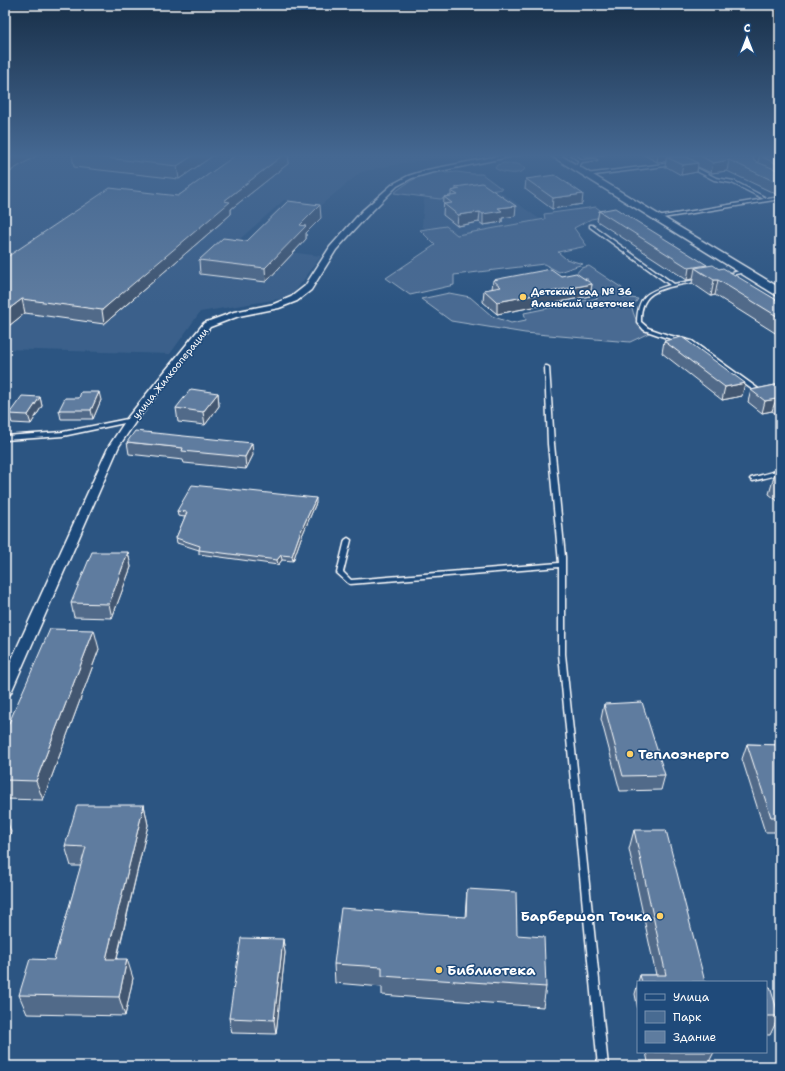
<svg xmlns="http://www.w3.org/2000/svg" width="785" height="1071" viewBox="0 0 785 1071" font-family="'Shantell Sans',sans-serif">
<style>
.built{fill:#3b618b}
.green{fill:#486b92;stroke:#a4b5c8}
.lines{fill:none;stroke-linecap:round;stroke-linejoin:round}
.lane-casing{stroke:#fff;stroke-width:3}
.street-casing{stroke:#fff;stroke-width:3}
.secondary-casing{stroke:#fff;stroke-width:3}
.lane{fill:#1f4a7a;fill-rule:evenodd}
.street{fill:#1f4a7a;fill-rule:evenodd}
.secondary{fill:#1f4a7a;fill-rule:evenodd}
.wall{fill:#516b89;stroke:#fff}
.shaded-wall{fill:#42576f;stroke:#fff}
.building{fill:#5e7c9f;stroke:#fff}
.poi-dot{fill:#ffd166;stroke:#1f4a7a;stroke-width:1.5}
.labels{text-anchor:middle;stroke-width:3;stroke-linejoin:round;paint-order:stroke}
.far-poi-label{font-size:10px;font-weight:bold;fill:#fff;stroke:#1f4a7a;text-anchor:start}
.far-street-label{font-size:10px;fill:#fff;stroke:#1f4a7a}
.near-poi-label{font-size:14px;font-weight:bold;fill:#fff;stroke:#1f4a7a;text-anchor:start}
</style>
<rect width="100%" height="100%" fill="#2c5582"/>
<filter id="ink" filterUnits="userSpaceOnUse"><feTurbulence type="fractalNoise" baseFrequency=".025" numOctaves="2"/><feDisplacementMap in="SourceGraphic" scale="8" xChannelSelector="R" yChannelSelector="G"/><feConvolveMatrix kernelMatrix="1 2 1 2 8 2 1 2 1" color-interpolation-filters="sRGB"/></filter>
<g filter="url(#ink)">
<path class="built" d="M5 155H454L393 165 361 172 321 205 284 200 233 245 321 256 291 297 200 312 170 354 5 349Z
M495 188 571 241 462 260 422 226 424 199Z"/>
<path class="green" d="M504 163 518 164 526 168C521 176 503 174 495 168L497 165Z
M439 171 446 173 457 172 472 174H482L502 189 440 199 394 193C410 180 420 175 439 171Z
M596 207 608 216 591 219 574 228 587 246 558 252 566 259 583 264 559 272 544 264 454 275V285L410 295 386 278 435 245 420 230 446 226 457 235 545 219 544 214Z
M589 266 622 288 623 297 638 299 632 308C635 320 639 326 649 333L630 342 525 333 451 321 421 299 449 293 470 297 492 316 511 323 526 320 524 313 598 298 583 285 588 279 574 276 581 268Z"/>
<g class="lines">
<defs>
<path id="lane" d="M571 155H575L582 160 595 159 597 160 582 162 576 170 574 169 579 161Z
M672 163 674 164 673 165 586 176 584 175 586 174Z
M689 165H691L716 178 734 181 768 199 780 197V199L656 219 655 218 657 217 764 199 732 183 714 180 689 167Z
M590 225H592L674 284 701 279V281C686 284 655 286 646 300 641 307 641 314 641 322L648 328 668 335 692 341 764 393V395H760L688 343 664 337 644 330 637 322C638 296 646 292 670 285L590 227Z
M744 270 746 271 745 272 726 276 724 275Z
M545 366H547L549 367 554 444 565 557V654L608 1066H598L559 654V567L350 584 348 583 337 573 345 540 348 538 351 540 343 572 351 580 559 563 548 444Z
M132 418 134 419 135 420 134 421 63 436 5 440V436L63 432Z
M780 470V474L753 481 750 479 751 478Z"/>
<path id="street" d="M504 155H519L430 173 412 178 397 186 368 215 336 250 311 290 297 301 279 308 239 316 210 327 136 421 119 446 12 690 10 694 5 695V674L109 446 128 417 204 323 234 312 274 304 291 297 305 286 330 247 362 211 393 184 408 176 427 170Z"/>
<path id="secondary" d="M550 155H560L780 288V296L776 295Z"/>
</defs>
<use href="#lane" class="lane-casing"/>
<use href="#street" class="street-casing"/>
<use href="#secondary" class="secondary-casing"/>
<use href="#lane" class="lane"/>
<use href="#street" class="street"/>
<use href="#secondary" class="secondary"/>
</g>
<path class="wall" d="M72 155H214L179 179 74 167Z
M236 155H288L289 163 231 209V214L104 324 25 313 5 329V256L7 257 178 196Z
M582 155H605L588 158Z
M644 155H780V196L727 171 711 173 698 167 697 172 681 175 665 166 666 161 657 162Z
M526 179 582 204 552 209 525 189Z
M456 187 515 216 502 218V222L483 225 479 222 457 226 443 215 444 197 451 196V191L456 190Z
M599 211 707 266 719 269 780 302V336L715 295 711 296 692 283 693 279 687 280 597 221Z
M321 218 306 233V239L266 282 200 274 199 260 247 241Z
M561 276 592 284 590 296 497 314 483 302 484 290 492 289 493 280Z
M664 341 742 396 722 400 662 353Z
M780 384V417L772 411 762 413 748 402 751 390Z
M218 393 219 406 205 425 178 422 176 408Z
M40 397 42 406 31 424 12 423 9 414Z
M101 400 93 419H61L59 410Z
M127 442 253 455 246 469 184 463 183 460 129 454Z
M780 458V503L769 494 779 459Z
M316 503 301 538 293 561 282 560 278 565 199 554V550L177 543 176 538 185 517 178 516 177 511Z
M128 552 131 567 112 618 74 617 71 603Z
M99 649 43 800 5 799V732Z
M604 704 665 775 661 790 620 791 601 719Z
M747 744 780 745V832H765L742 759Z
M144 805 148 825 117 959 133 978 125 1016 27 1014 19 995 54 960 81 866H71L65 846Z
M634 830 705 982H638L640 975H656L629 849Z
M467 889 517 935 546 987 543 1007 382 995V987L335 983 334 964 465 917Z
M283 939 285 953 276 1034 232 1033 229 1018Z
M638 983V1010L635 994Z
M766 987 779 1016 770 1035H766Z
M646 1052H714L709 1062H648Z"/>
<path class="shaded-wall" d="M13 155H38L12 170V171L5 175V161L7 158Z
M194 155H214L179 179 177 166Z
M283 155H288L289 163 231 209V214L104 324 102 310 224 201Z
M588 155H605L588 158Z
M658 155H671L670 159 666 157V161L657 162Z
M755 155H760L758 162 751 167 753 156Z
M729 160 727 171 711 173 713 163Z
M698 163 697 172 681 175 683 165Z
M583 194 582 204 552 209 553 198Z
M320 205 321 218 306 233V239L266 282 265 268 300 225Z
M516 206 515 216 502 218V222L483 225V214L498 208Z
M480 212 479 222 457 226 458 215Z
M707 265 705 275 695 268 693 279 687 280 689 268Z
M714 280H718L715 295 711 296Z
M592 284 590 296 497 314V302Z
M22 299 25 313 5 329V312Z
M745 383 742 396 722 400 725 387Z
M99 392 101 400 93 419 91 410Z
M218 393 219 406 205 425 203 412Z
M40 397 42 406 31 424 28 415Z
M776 399 772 411 762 413 765 401Z
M252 443 253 455 246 469 245 457Z
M316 498V503L301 538 293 561 292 556 300 533Z
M128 552 131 567 112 618 109 604Z
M281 555 282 560 278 565 277 560Z
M94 630 99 649 43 800 36 781Z
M144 805 148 825 112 978 106 959Z
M6 817 11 832 5 849V818Z
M283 939 285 953 276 1034 274 1020Z
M127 959 133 978 125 1016 119 997Z"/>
<path class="building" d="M5 155H13L7 158 9 159 5 161Z
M80 155H194L177 166Z
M236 155H283L224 201 230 202 102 310 22 299 5 312V256L7 257 110 188 178 196Z
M699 155H755L753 156 754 161 780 171V184L729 160 713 163Z
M780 156V165L762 157Z
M666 157H687L698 163 683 165Z
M555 175 583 194 553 198 526 179Z
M482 183 516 206 498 208 502 211 483 214 480 212 458 215 444 204 452 203 444 197 458 195 451 191 460 189 456 187Z
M288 201 320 205 300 225 306 226 265 268 199 260 223 238 247 241Z
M615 208 707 265 689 268 599 211Z
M713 265 719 269 723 268 780 302V318L718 280H714L695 268Z
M551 269 561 276 576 273 592 284 497 302 484 290 501 287 493 280Z
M682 337 745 383 725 387 664 341Z
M780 384V402L776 399 765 401 751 390Z
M191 389 218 393 203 412 176 408Z
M81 392H99L91 410H59L65 398H79Z
M22 396 40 397 28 415 9 414Z
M135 431 252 443 245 457 182 451 183 448 127 442Z
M192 485 316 498 300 533 292 556 281 555 277 560 199 550 200 546 176 538 187 512 177 511Z
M92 552H128L109 604 71 603Z
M50 629 94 630 36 781 5 780V732Z
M642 702 665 775 623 776 604 704Z
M747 744 780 745V817H771Z
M77 805H144L106 959H127L119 997 19 995 30 959 54 960 86 847 65 846Z
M634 830H666L705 982H642L640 975H666Z
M467 889 516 892 517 935 544 937 546 987 382 976V967L334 964 341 908 466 917Z
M241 938 283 939 274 1020 229 1018Z
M766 987H770L779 1016H766Z"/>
</g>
<linearGradient id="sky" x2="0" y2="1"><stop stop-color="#182f48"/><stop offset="0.51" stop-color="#456892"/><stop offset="1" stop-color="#456892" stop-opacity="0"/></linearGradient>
<rect width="785" height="305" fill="url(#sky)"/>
<g class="poi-dot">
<circle cx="523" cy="297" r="4"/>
<circle cx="630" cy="754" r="4"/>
<circle cx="660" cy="916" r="4"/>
<circle cx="439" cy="970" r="4"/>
</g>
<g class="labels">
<g class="far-poi-label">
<text x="531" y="295">Детский сад № 36<tspan x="531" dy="12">Аленький цветочек</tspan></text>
</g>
<g class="far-street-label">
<text transform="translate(170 373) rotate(-51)" y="4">улица Жилкооперации</text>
</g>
<g class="near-poi-label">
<text x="638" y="759">Теплоэнерго</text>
<text x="652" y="921" text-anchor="end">Барбершоп Точка</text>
<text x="447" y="975">Библиотека</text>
</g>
</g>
<rect width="785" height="1071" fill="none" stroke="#1f4a7a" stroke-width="20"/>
<rect x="10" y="10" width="765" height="1051" fill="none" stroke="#fff" stroke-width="1.5" filter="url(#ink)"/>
<rect x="637" y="981" width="130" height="72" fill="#1f4a7a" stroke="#7992af"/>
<rect x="645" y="994" width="20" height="6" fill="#1f4a7a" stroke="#7992af"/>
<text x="673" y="1001" font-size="12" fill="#ffffff">Улица</text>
<rect x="645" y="1011" width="20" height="12" fill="#486b92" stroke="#7992af"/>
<text x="673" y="1021" font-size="12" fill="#ffffff">Парк</text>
<rect x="645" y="1031" width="20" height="12" fill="#5e7c9f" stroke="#7992af"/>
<text x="673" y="1041" font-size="12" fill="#ffffff">Здание</text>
<g transform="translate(747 38)" stroke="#1f4a7a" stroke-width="3" paint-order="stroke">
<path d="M0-3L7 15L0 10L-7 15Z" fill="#ffffff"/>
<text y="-6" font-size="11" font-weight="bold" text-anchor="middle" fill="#ffffff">С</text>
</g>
</svg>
